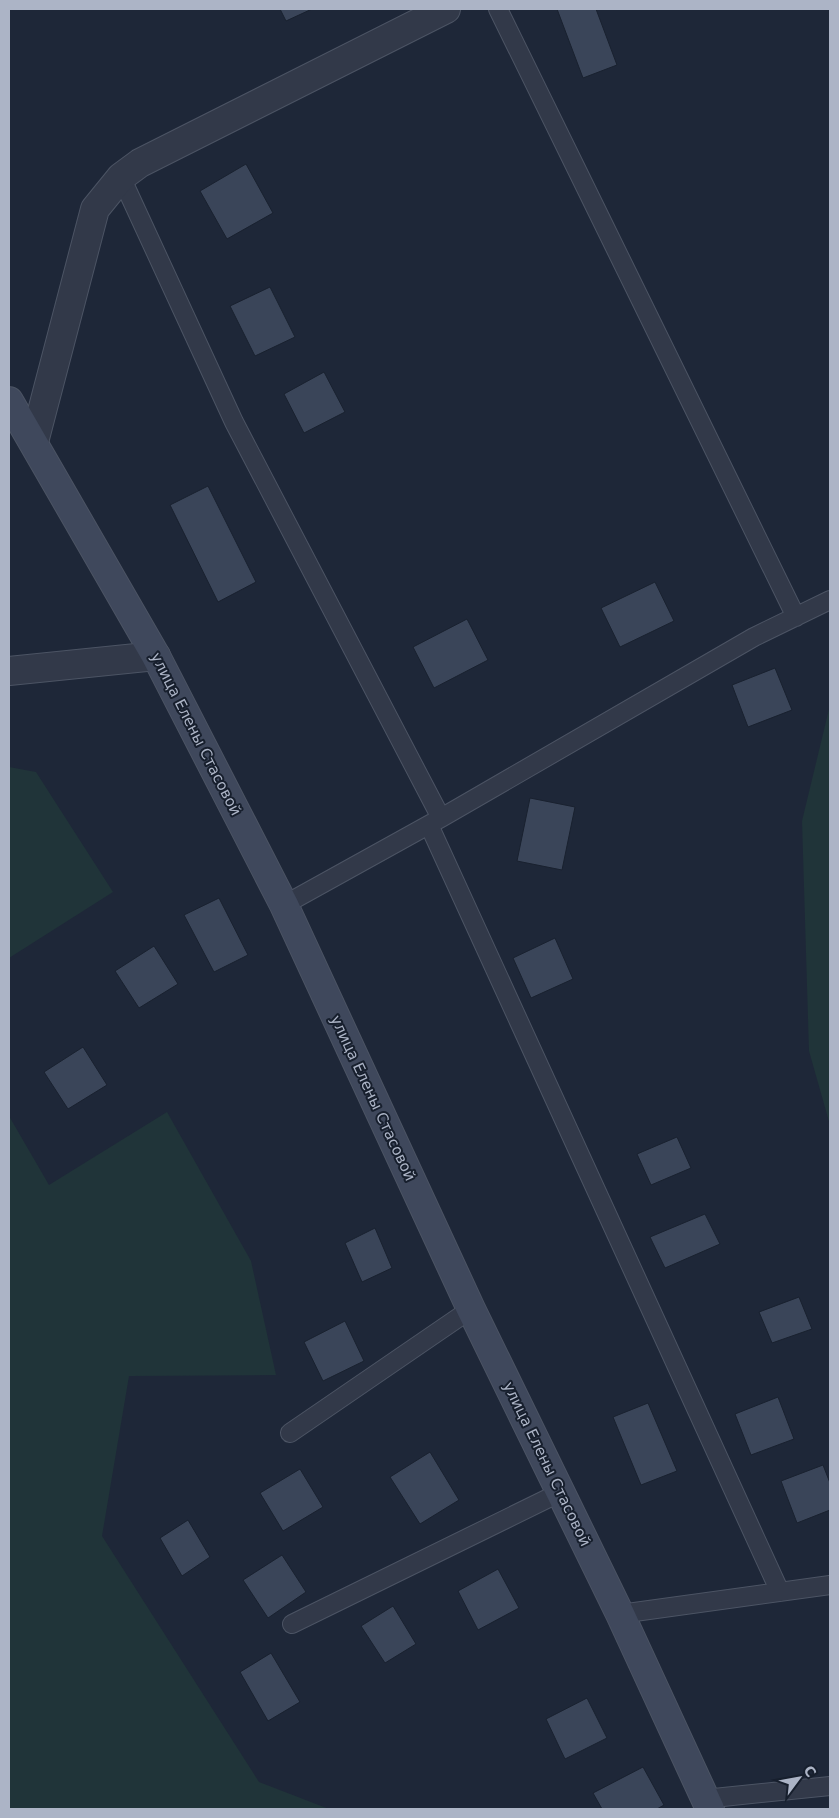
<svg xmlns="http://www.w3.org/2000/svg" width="839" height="1818" viewBox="0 0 839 1818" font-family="'DejaVu Sans',sans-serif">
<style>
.green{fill:#203439}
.building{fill:#3a4559;stroke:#19212f}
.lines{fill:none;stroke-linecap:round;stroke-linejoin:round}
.lane-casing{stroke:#4c5464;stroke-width:20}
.street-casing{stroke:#4c5464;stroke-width:30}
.secondary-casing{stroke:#4c5464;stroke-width:30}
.lane{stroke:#323949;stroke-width:18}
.street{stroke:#323949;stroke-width:28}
.secondary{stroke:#3f485c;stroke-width:28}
.labels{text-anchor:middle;stroke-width:4;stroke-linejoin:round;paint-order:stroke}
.street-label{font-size:15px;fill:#acb4c6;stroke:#171f2d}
</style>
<rect width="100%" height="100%" fill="#1e2738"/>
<path class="green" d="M830 705V1125L809 1051 802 821Z
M9 767 36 772 113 892 9 958Z
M167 1112 251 1261 276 1375 129 1376 102 1536 259 1782 329 1809H9V1116L49 1185Z"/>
<path class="building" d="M280 9H312L286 21Z
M557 9H596L617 65 583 78Z
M246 164 273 213 227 239 200 191Z
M270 287 295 337 255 356 230 306Z
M324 372 345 412 304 433 284 394Z
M208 486 256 582 218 602 170 505Z
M655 582 674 621 620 647 601 608Z
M467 619 488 660 434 688 413 647Z
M775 668 792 710 748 727 732 685Z
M530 798 575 807 562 870 517 861Z
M219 898 248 955 214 972 184 915Z
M555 938 573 979 531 998 513 958Z
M154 946 178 984 139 1008 115 971Z
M83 1047 107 1085 68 1109 44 1072Z
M677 1137 691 1168 651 1185 637 1154Z
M705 1214 720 1244 665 1268 650 1237Z
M375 1228 392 1268 362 1282 345 1243Z
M799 1297 812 1329 772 1343 759 1312Z
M345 1321 364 1361 323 1381 304 1342Z
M778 1397 794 1439 751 1455 735 1414Z
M648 1403 677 1471 641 1485 613 1417Z
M430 1452 459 1500 420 1524 390 1477Z
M823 1465 830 1483V1510L797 1523 781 1481Z
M300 1469 323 1507 283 1531 260 1493Z
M188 1520 210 1557 182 1576 160 1538Z
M282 1555 306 1592 268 1618 243 1580Z
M498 1569 519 1608 478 1630 458 1591Z
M393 1606 416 1644 385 1663 361 1626Z
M271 1653 300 1702 268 1721 240 1672Z
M587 1698 607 1738 565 1759 546 1719Z
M643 1767 664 1805 657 1809H602L593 1793Z"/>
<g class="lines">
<defs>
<path id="lane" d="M498 9 796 617
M121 177 234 422 441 818
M429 825 780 1592
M284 905 441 818 754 637 830 600
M290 1433 471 1309
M620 1614 830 1585
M292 1624 561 1492
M704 1799 830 1786"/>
<path id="street" d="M34 442 95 209 121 177 140 163 446 9
M9 671 156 656"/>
<path id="secondary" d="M9 401 156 656 284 905 471 1309 620 1614 710 1809"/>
</defs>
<use href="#lane" class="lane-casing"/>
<use href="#street" class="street-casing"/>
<use href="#secondary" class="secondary-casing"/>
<use href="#lane" class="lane"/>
<use href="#street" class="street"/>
<use href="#secondary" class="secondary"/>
</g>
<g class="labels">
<g class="street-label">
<text transform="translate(196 734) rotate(63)" y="5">улица Елены Стасовой</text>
<text transform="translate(373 1098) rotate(65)" y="5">улица Елены Стасовой</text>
<text transform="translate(547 1464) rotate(64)" y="5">улица Елены Стасовой</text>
</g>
</g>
<rect width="839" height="1818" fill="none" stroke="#acb4c6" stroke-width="20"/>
<g transform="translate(799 1778) rotate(58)" stroke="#171f2d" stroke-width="4" paint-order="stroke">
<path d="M0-4L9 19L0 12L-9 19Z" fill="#acb4c6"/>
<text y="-8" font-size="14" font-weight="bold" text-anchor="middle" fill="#acb4c6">С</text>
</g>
</svg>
